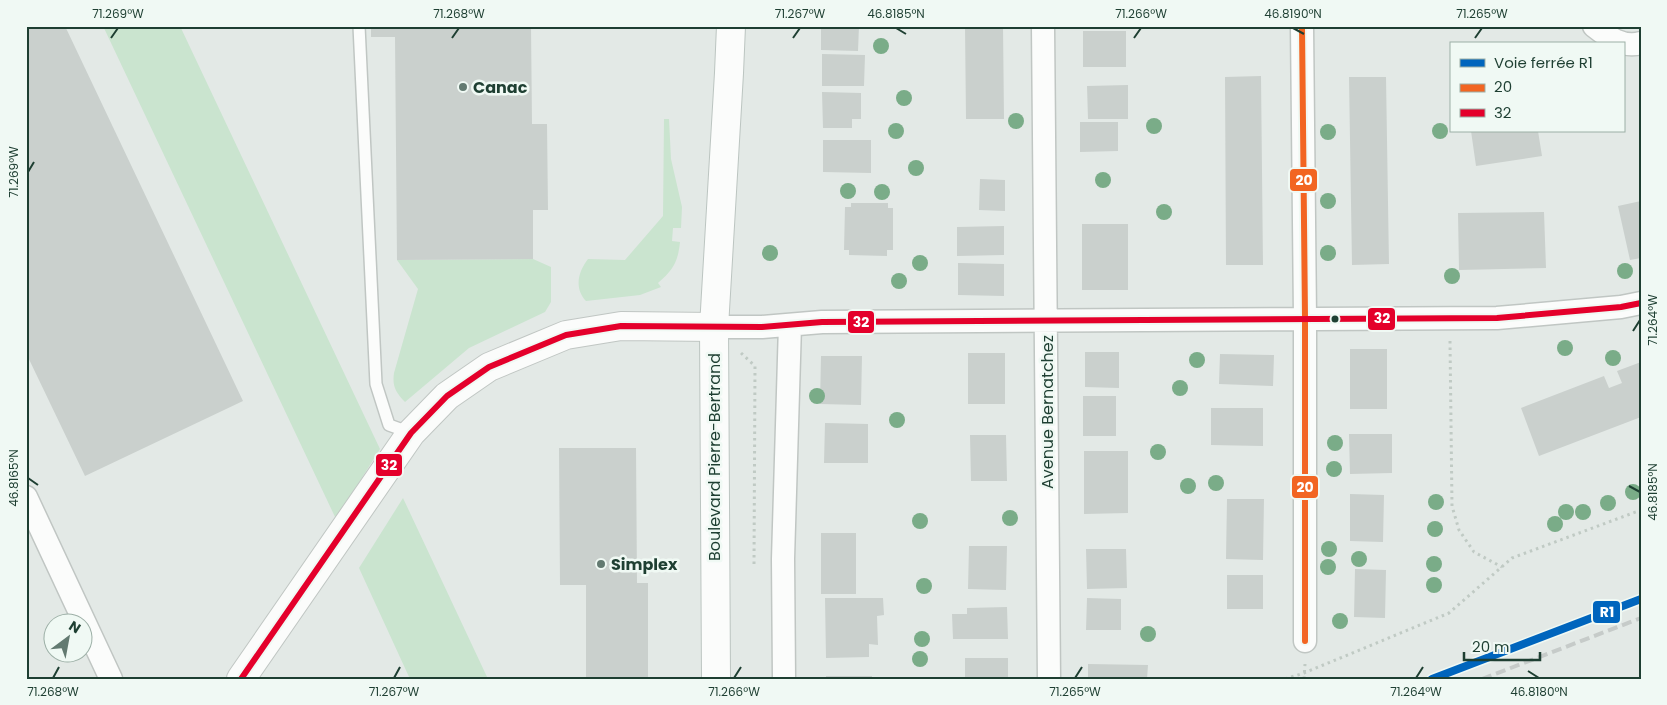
<svg xmlns="http://www.w3.org/2000/svg" width="1667" height="705" viewBox="0 0 1667 705" font-family="Poppins,sans-serif">
<style>
.green{fill:#cae4cf}
.building{fill:#cad0cd}
.lines{fill:none;stroke-linecap:round;stroke-linejoin:round}
.service-casing{stroke:#c0c6c3;stroke-width:14}
.minor-casing{stroke:#c0c6c3;stroke-width:25}
.tertiary-casing{stroke:#c0c6c3;stroke-width:30}
.secondary-casing{stroke:#bcc5c1;stroke-width:30}
.path{stroke:#c0cac4;stroke-width:3;stroke-dasharray:2.5 4;stroke-linecap:butt}
.service{stroke:#fbfcfb;stroke-width:11}
.minor{stroke:#fbfcfb;stroke-width:22}
.tertiary{stroke:#fbfcfb;stroke-width:28}
.secondary{stroke:#fbfcfb;stroke-width:28}
.rail{stroke:#c6cbc9;stroke-width:4;stroke-dasharray:10 5;stroke-linecap:butt}
.bus-1-casing{stroke:#f0f9f4;stroke-width:10}
.bus-2-casing{stroke:#f0f9f4;stroke-width:10}
.bus-1{stroke:#f26522;stroke-width:6}
.bus-2{stroke:#e4002b;stroke-width:6}
.rail-1-casing{stroke:#f0f9f4;stroke-width:11}
.rail-1{stroke:#0065bd;stroke-width:8}
.tree{fill:#7aac88}
.ticks{fill:none;stroke:#1e3f32;stroke-width:2}
.poi-dot{fill:#637a71;stroke:#f0f9f4;stroke-width:2}
.bus-dot{fill:#1e3f32;stroke:#f0f9f4;stroke-width:2}
.labels{text-anchor:middle;stroke-width:5;stroke-linejoin:round;paint-order:stroke}
.poi-label{font-size:16px;font-weight:bold;fill:#1e3f32;stroke:#f0f9f4;text-anchor:start}
.street-label{font-size:16px;fill:#1e3f32;stroke:#f0f9f4}
.line-badge{stroke:#f0f9f4;stroke-width:2}
.badge-label{font-size:14px;text-anchor:middle;font-weight:bold;fill:#fff}
.neatline{fill:none;stroke:#1e3f32;stroke-width:2}
.ticks-label{font-size:12px;text-anchor:middle;fill:#1e3f32}
</style>
<rect width="100%" height="100%" fill="#e3e9e6"/>
<path class="green" d="M103 26H180L380 449 336 519Z
M664 119H669L671 159 682 207 681 228H673L672 241 680 242C678 262 673 270 658 283L661 287 640 295 586 301C574 288 578 272 588 259L625 260 663 216Z
M533 259 551 267V302L545 312 469 348 405 402C396 392 392 387 394 373L418 289 397 260Z
M403 498 488 679H410L359 568Z"/>
<path class="building" d="M26 26H65L243 401 85 476 26 353Z
M371 26H531L532 124H547L548 210H533V259L397 260 395 37H371Z
M821 26H859L858 51 821 50Z
M965 26H1003L1004 119H966Z
M1083 31H1126V67H1083Z
M822 54 865 55 864 86H822Z
M1261 76 1263 265H1226L1225 77Z
M1349 77H1386L1389 264 1352 265Z
M1128 85V119H1088L1087 86Z
M822 92 861 93V119H852V128H823Z
M1080 122H1118V151L1080 152Z
M1471 131H1538L1542 156 1476 166Z
M823 140H871V173L823 172Z
M980 179 1005 180V211L979 210Z
M1641 201V258L1630 260 1618 206Z
M851 203H888V208H893V250H887V256L849 255V250H844L845 207H851Z
M1544 212 1546 268 1459 270 1458 213Z
M1082 224H1128V290H1082Z
M1004 226V255L957 256V227Z
M958 263 1004 264V296L958 295Z
M1350 349H1387V409H1350Z
M1085 352H1119V388L1085 387Z
M968 353H1005V404H968Z
M1220 354 1274 355 1273 386 1219 384Z
M821 356H862L861 405 820 404Z
M1641 362V417L1539 456 1521 408 1604 376 1609 388 1622 383 1617 371Z
M1083 396H1116V436H1083Z
M1211 408H1263V446L1211 445Z
M825 423 868 424V463H824Z
M1349 434H1392V473L1350 474Z
M970 435H1006L1007 481H971Z
M559 448H636L637 583H648V679H586V585H560Z
M1084 451H1128V513L1084 514Z
M1350 494 1384 495 1383 542 1350 541Z
M1227 499H1264L1263 560 1226 559Z
M821 533H856V594H821Z
M969 546H1007L1006 590 968 589Z
M1086 549H1126L1127 588 1087 589Z
M1355 569 1386 570 1385 618 1354 617Z
M1227 575H1263V609H1227Z
M825 598H883L884 615 877 616 878 645 869 644V657L826 658Z
M1087 598 1121 599V630H1086Z
M1007 607 1008 639H953L952 614H967V608Z
M965 658H1008V679H965Z
M1088 664 1148 665 1147 679H1088Z
M826 676H872V679H826Z"/>
<g class="lines">
<defs>
<path id="service" d="M359 26 376 384 389 425 411 433"/>
<path id="minor" d="M1043 26 1049 679
M1302 26 1305 318V641
M1594 26C1608 37 1622 48 1641 43
M714 327H762L822 322 1497 318 1621 307 1641 303
M26 497 111 679
M784 679 783 559 790 325"/>
<path id="tertiary" d="M241 679 411 433 447 396 489 367 566 335 621 326 714 327"/>
<path id="secondary" d="M716 679 714 327 729 73 731 26"/>
</defs>
<use href="#service" class="service-casing"/>
<use href="#minor" class="minor-casing"/>
<use href="#tertiary" class="tertiary-casing"/>
<use href="#secondary" class="secondary-casing"/>
<path class="path" d="M1450 341 1452 506 1459 530 1474 552 1502 567
M741 353 755 366 754 564
M1285 679 1304 673 1449 613 1512 558 1641 510
M1304 679 1305 664"/>
<use href="#service" class="service"/>
<use href="#minor" class="minor"/>
<use href="#tertiary" class="tertiary"/>
<use href="#secondary" class="secondary"/>
<path class="rail" d="M1482 679 1641 618"/>
<defs>
<path id="bus-1" d="M1302 26 1305 318V641"/>
<path id="bus-2" d="M241 679 411 433 447 396 489 367 566 335 621 326 762 327 822 322 1497 318 1621 307 1641 303"/>
</defs>
<use href="#bus-1" class="bus-1-casing"/>
<use href="#bus-2" class="bus-2-casing"/>
<use href="#bus-1" class="bus-1"/>
<use href="#bus-2" class="bus-2"/>
<defs>
<path id="rail-1" d="M1432 679 1641 599"/>
</defs>
<use href="#rail-1" class="rail-1-casing"/>
<use href="#rail-1" class="rail-1"/>
</g>
<g class="tree">
<circle cx="881" cy="46" r="8"/>
<circle cx="904" cy="98" r="8"/>
<circle cx="1016" cy="121" r="8"/>
<circle cx="1154" cy="126" r="8"/>
<circle cx="896" cy="131" r="8"/>
<circle cx="1440" cy="131" r="8"/>
<circle cx="1328" cy="132" r="8"/>
<circle cx="916" cy="168" r="8"/>
<circle cx="1103" cy="180" r="8"/>
<circle cx="848" cy="191" r="8"/>
<circle cx="882" cy="192" r="8"/>
<circle cx="1328" cy="201" r="8"/>
<circle cx="1164" cy="212" r="8"/>
<circle cx="770" cy="253" r="8"/>
<circle cx="1328" cy="253" r="8"/>
<circle cx="920" cy="263" r="8"/>
<circle cx="1625" cy="271" r="8"/>
<circle cx="1452" cy="276" r="8"/>
<circle cx="899" cy="281" r="8"/>
<circle cx="1565" cy="348" r="8"/>
<circle cx="1613" cy="358" r="8"/>
<circle cx="1197" cy="360" r="8"/>
<circle cx="1180" cy="388" r="8"/>
<circle cx="817" cy="396" r="8"/>
<circle cx="897" cy="420" r="8"/>
<circle cx="1335" cy="443" r="8"/>
<circle cx="1158" cy="452" r="8"/>
<circle cx="1334" cy="469" r="8"/>
<circle cx="1216" cy="483" r="8"/>
<circle cx="1188" cy="486" r="8"/>
<circle cx="1633" cy="492" r="8"/>
<circle cx="1436" cy="502" r="8"/>
<circle cx="1608" cy="503" r="8"/>
<circle cx="1566" cy="512" r="8"/>
<circle cx="1583" cy="512" r="8"/>
<circle cx="1010" cy="518" r="8"/>
<circle cx="920" cy="521" r="8"/>
<circle cx="1555" cy="524" r="8"/>
<circle cx="1435" cy="529" r="8"/>
<circle cx="1329" cy="549" r="8"/>
<circle cx="1359" cy="559" r="8"/>
<circle cx="1434" cy="564" r="8"/>
<circle cx="1328" cy="567" r="8"/>
<circle cx="1434" cy="585" r="8"/>
<circle cx="924" cy="586" r="8"/>
<circle cx="1340" cy="621" r="8"/>
<circle cx="1148" cy="634" r="8"/>
<circle cx="922" cy="639" r="8"/>
<circle cx="920" cy="659" r="8"/>
</g>
<path class="ticks" d="M896 28 906 34M1293 28 1304 34M111 38 118 28M452 38 459 28M793 38 800 28M1134 38 1141 28M1475 38 1482 28M28 172 34 162M1633 331 1640 320M28 478 38 485M1629 486 1640 492M1528 671 1539 678M53 678 59 667M394 678 400 667M734 678 741 667M1075 678 1082 667M1416 678 1423 667"/>
<g class="poi-dot">
<circle cx="463" cy="87" r="5"/>
<circle cx="601" cy="564" r="5"/>
</g>
<circle class="bus-dot" cx="1335" cy="319" r="4.5"/>
<g class="labels">
<g class="poi-label">
<text x="473" y="93">Canac</text>
<text x="611" y="570">Simplex</text>
</g>
<g class="street-label">
<text transform="translate(1047 412) rotate(-90)" y="6">Avenue Bernatchez</text>
<text transform="translate(714 457) rotate(-90)" y="6">Boulevard Pierre-Bertrand</text>
</g>
</g>
<g class="line-badge">
<rect x="1289" y="168" width="29" height="24" rx="5" fill="#f26522"/>
<rect x="1367" y="307" width="29" height="24" rx="5" fill="#e4002b"/>
<rect x="847" y="310" width="28" height="24" rx="5" fill="#e4002b"/>
<rect x="375" y="453" width="28" height="24" rx="5" fill="#e4002b"/>
<rect x="1291" y="475" width="28" height="24" rx="5" fill="#f26522"/>
<rect x="1592" y="600" width="29" height="24" rx="5" fill="#0065bd"/>
</g>
<g class="badge-label">
<text x="1304" y="185">20</text>
<text x="1382" y="323">32</text>
<text x="861" y="327">32</text>
<text x="389" y="470">32</text>
<text x="1305" y="492">20</text>
<text x="1607" y="617">R1</text>
</g>
<rect width="1667" height="705" fill="none" stroke="#f0f9f4" stroke-width="55"/>
<rect x="1450" y="42" width="175" height="90" fill="#f0f9f4" stroke="#9cafa6"/>
<rect x="1460" y="59" width="25" height="8" fill="#0065bd" stroke="#9cafa6"/>
<text x="1494" y="68" font-size="15" fill="#1e3f32">Voie ferrée R1</text>
<rect x="1460" y="84" width="25" height="8" fill="#f26522" stroke="#9cafa6"/>
<text x="1494" y="92" font-size="15" fill="#1e3f32">20</text>
<rect x="1460" y="109" width="25" height="8" fill="#e4002b" stroke="#9cafa6"/>
<text x="1494" y="118" font-size="15" fill="#1e3f32">32</text>
<g transform="translate(68 638) rotate(32)"><circle r="24" fill="#f0f9f4" stroke="#9cafa6"/>
<path d="M0-4L9 19L0 12L-9 19Z" fill="#637a71"/>
<text y="-8" font-size="14" font-weight="bold" text-anchor="middle" fill="#1e3f32">N</text>
</g>
<path d="M1464 652v8h76v-8" fill="none" stroke="#1e3f32" stroke-width="2.5"/>
<text x="1472" y="652" font-size="15" fill="#1e3f32" stroke="#f0f9f4" stroke-width="4" paint-order="stroke">20 m</text>
<rect x="28" y="28" width="1612" height="650" class="neatline"/>
<g class="ticks-label">
<text x="118" y="18">71.269°W</text>
<text x="459" y="18">71.268°W</text>
<text x="800" y="18">71.267°W</text>
<text x="896" y="18">46.8185°N</text>
<text x="1141" y="18">71.266°W</text>
<text x="1293" y="18">46.8190°N</text>
<text x="1482" y="18">71.265°W</text>
<text transform="translate(14 172) rotate(-90)" y="4">71.269°W</text>
<text transform="translate(1653 320) rotate(-90)" y="4">71.264°W</text>
<text transform="translate(14 478) rotate(-90)" y="4">46.8165°N</text>
<text transform="translate(1653 492) rotate(-90)" y="4">46.8185°N</text>
<text x="53" y="696">71.268°W</text>
<text x="394" y="696">71.267°W</text>
<text x="734" y="696">71.266°W</text>
<text x="1075" y="696">71.265°W</text>
<text x="1416" y="696">71.264°W</text>
<text x="1539" y="696">46.8180°N</text>
</g>
</svg>
